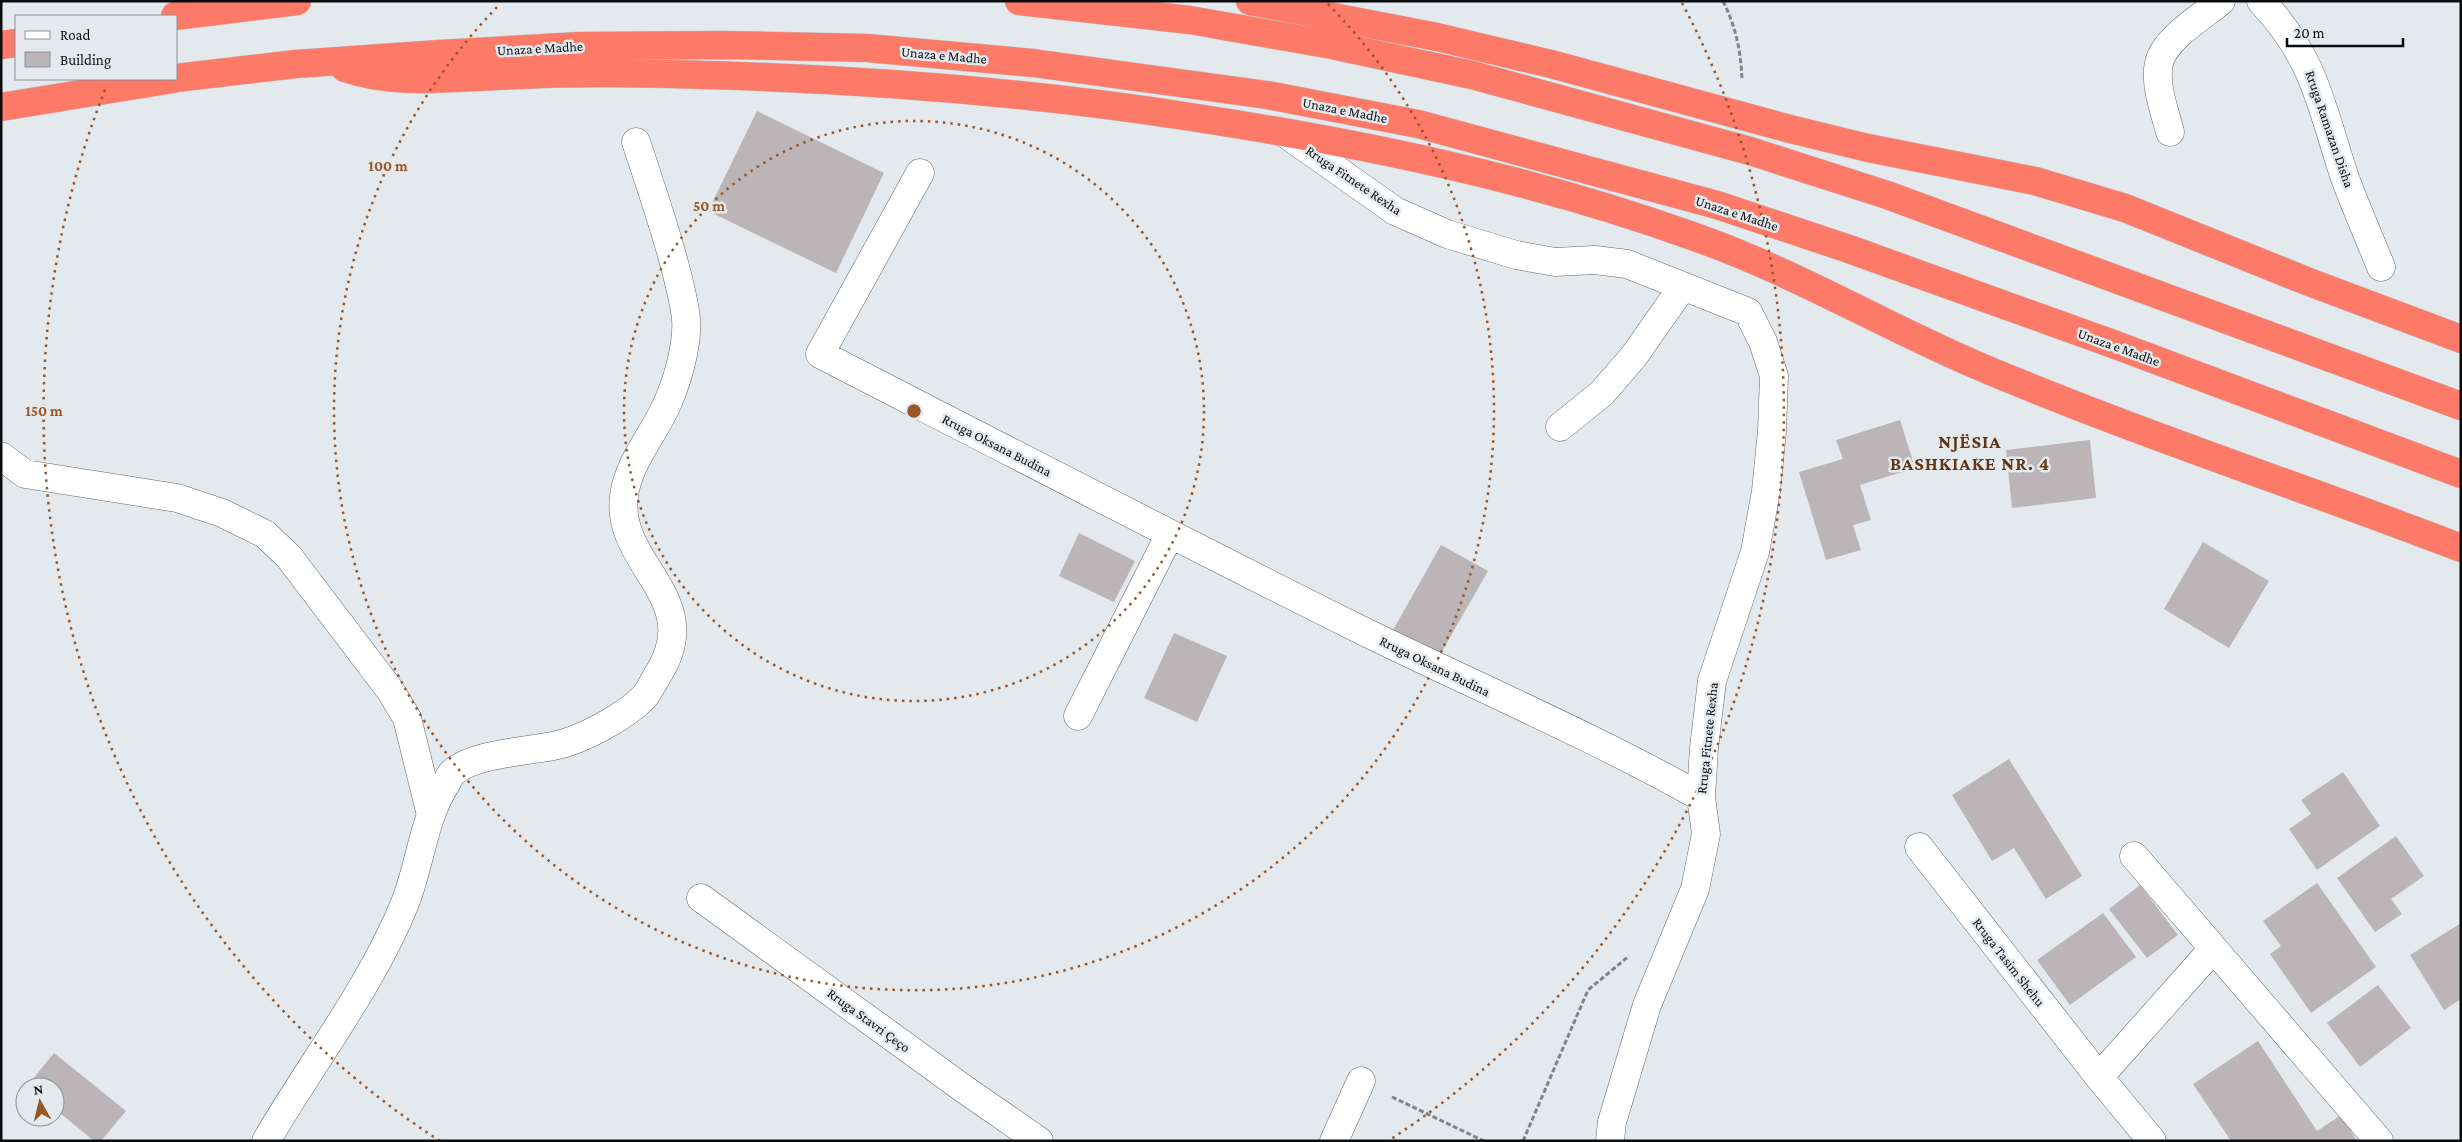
<svg xmlns="http://www.w3.org/2000/svg" width="2462" height="1142" viewBox="0 0 2462 1142" font-family="'Crimson Pro',serif">
<style>
.building{fill:#bcb5b8}
.lines{fill:none;stroke-linecap:round;stroke-linejoin:round}
.minor-casing{stroke:#62676b;stroke-width:29}
.highway-casing{stroke:#c4c5c5;stroke-width:29}
.path{stroke:#808387;stroke-width:3;stroke-dasharray:5 2.5;stroke-linecap:butt}
.minor{stroke:#fff;stroke-width:28}
.highway{stroke:#fd7968;stroke-width:28}
.ring{fill:none;stroke:#995626;stroke-width:2.5;stroke-dasharray:2.5 5}
.labels{text-anchor:middle;stroke-width:5;stroke-linejoin:round;paint-order:stroke}
.street-label{font-size:14px;fill:#0b0c0e;stroke:#e4e9ee}
.district-label{font-size:19px;font-weight:bold;letter-spacing:1px;fill:#623513;stroke:#e4e9ee}
.centre{fill:#995626;stroke:#e4e9ee;stroke-width:2.5}
.ring-label{font-size:15px;text-anchor:middle;font-weight:bold;fill:#995626;stroke:#e4e9ee;stroke-width:5;stroke-linejoin:round;paint-order:stroke}
</style>
<rect width="100%" height="100%" fill="#e4e9ee"/>
<path class="building" d="M757 111 884 173 836 273 708 211Z
M1900 420 1915 468 1860 485 1871 520 1853 525 1861 550 1826 560 1799 472 1843 459 1836 440Z
M2090 440 2096 498 2012 508 2006 450Z
M1079 533 1135 561 1114 602 1059 576Z
M2203 542 2269 581 2229 648 2164 609Z
M1441 545 1488 571 1440 655 1393 630Z
M1174 633 1227 656 1197 722 1144 698Z
M2009 759 2082 876 2046 899 2014 848 1992 861 1952 795Z
M2343 772 2380 826 2317 870 2289 829 2311 814 2301 800Z
M2396 836 2424 876 2391 899 2402 914 2375 932 2337 878Z
M2317 883 2376 967 2311 1013 2270 954 2281 946 2263 921Z
M2140 885 2178 935 2147 958 2109 909Z
M2103 913 2136 957 2070 1005 2037 960Z
M2461 923V999L2444 1010 2410 955Z
M2378 985 2411 1028 2360 1067 2327 1023Z
M2258 1041 2317 1131 2341 1115 2357 1141H2231L2193 1084Z
M54 1053 126 1111 101 1141H94L55 1109V1087L27 1086Z"/>
<g class="lines">
<defs>
<path id="minor" d="M2261 1C2316 59 2321 107 2345 178 2356 208 2369 237 2381 267
M2170 132C2165 112 2154 84 2159 63 2164 39 2203 16 2221 1
M1286 134 1395 211 1447 234 1516 255 1555 262 1595 260 1627 264 1748 312 1763 342 1774 376 1772 431 1766 491 1755 552 1712 681 1704 748 1701 797 1706 834 1695 889 1647 1005 1612 1122 1610 1141
M920 173 820 354C999 446 1178 539 1359 629 1473 685 1590 735 1701 797
M1560 427 1602 393 1634 356 1683 286
M1 456 25 474 177 498 222 513 265 534 289 557 390 690 407 718 430 811
M1078 716 1170 534
M1919 847 2099 1077 2152 1141
M2134 856 2379 1141
M701 898 964 1089 1039 1141
M2099 1077 2213 949
M266 1141C312 1062 371 987 405 903 421 862 423 819 447 782 449 778 450 774 453 772 474 754 527 751 553 746 580 741 625 717 644 697 649 691 653 683 657 676 708 598 615 566 624 496 628 462 655 433 668 402 678 379 688 343 686 319 684 299 678 278 673 259 662 219 649 181 636 142
M1334 1141 1361 1081"/>
<path id="highway" d="M1019 1 1190 20 1332 45 1472 75 1750 151 1887 195 2461 406
M1250 1 1437 37 1551 64 1790 129 1868 148 2035 181 2125 208 2309 282 2461 339
M175 16 297 1
M1 45 16 43
M345 68C395 85 446 78 498 76 534 74 571 73 608 73 803 75 998 87 1191 117 1361 143 1532 178 1695 237 1792 271 1881 324 1976 365 2134 432 2300 486 2461 548
M176 78 296 64 439 54 580 46 723 45 867 48 1033 63 1267 95 1418 124 1717 205 1849 249 2113 344 2461 474
M1 107 173 79"/>
</defs>
<use href="#minor" class="minor-casing"/>
<use href="#highway" class="highway-casing"/>
<path class="path" d="M1723 1C1736 27 1741 52 1742 80
M1392 1097 1484 1141
M1523 1141 1588 990 1629 956"/>
<use href="#minor" class="minor"/>
<use href="#highway" class="highway"/>
</g>
<g class="ring">
<circle cx="914" cy="411" r="290"/>
<path d="M1328 4A580 580 0 1 1 500 4"/>
<path d="M440 1141A870 870 0 0 1 107 85M1682 3A870 870 0 0 1 1388 1141"/>
</g>
<g class="labels">
<g class="street-label">
<text transform="translate(540 48) rotate(-3)" y="5">Unaza e Madhe</text>
<text transform="translate(944 55) rotate(5)" y="5">Unaza e Madhe</text>
<text transform="translate(1345 110) rotate(11)" y="5">Unaza e Madhe</text>
<text transform="translate(2330 129) rotate(71)" y="5">Rruga Ramazan Disha</text>
<text transform="translate(1354 180) rotate(34)" y="5">Rruga Fitnete Rexha</text>
<text transform="translate(1737 213) rotate(18)" y="5">Unaza e Madhe</text>
<text transform="translate(2119 347) rotate(20)" y="5">Unaza e Madhe</text>
<text transform="translate(997 445) rotate(27)" y="5">Rruga Oksana Budina</text>
<text transform="translate(1435 666) rotate(26)" y="5">Rruga Oksana Budina</text>
<text transform="translate(1707 738) rotate(-84)" y="5">Rruga Fitnete Rexha</text>
<text transform="translate(2009 962) rotate(52)" y="5">Rruga Tasim Shehu</text>
<text transform="translate(869 1020) rotate(36)" y="5">Rruga Stavri Çeço</text>
</g>
<g class="district-label">
<text x="1970" y="448">NJËSIA<tspan x="1970" dy="22">BASHKIAKE NR. 4</tspan></text>
</g>
</g>
<circle cx="914" cy="411" r="8" class="centre"/>
<g class="ring-label">
<text x="388" y="171">100 m</text>
<text x="709" y="211">50 m</text>
<text x="44" y="416">150 m</text>
</g>
<rect width="2462" height="1142" fill="none" stroke="#0b0c0e" stroke-width="5"/>
<rect x="15" y="15" width="162" height="65" fill="#e4e9ee" stroke="#8d9194"/>
<rect x="25" y="31" width="25" height="8" fill="#ffffff" stroke="#8d9194"/>
<text x="60" y="40" font-size="15" fill="#0b0c0e">Road</text>
<rect x="25" y="52" width="25" height="15" fill="#bcb5b8" stroke="#8d9194"/>
<text x="60" y="65" font-size="15" fill="#0b0c0e">Building</text>
<g transform="translate(40 1102) rotate(352)"><circle r="24" fill="#e4e9ee" stroke="#8d9194"/>
<path d="M0-4L9 19L0 12L-9 19Z" fill="#995626"/>
<text y="-8" font-size="14" font-weight="bold" text-anchor="middle" fill="#0b0c0e">N</text>
</g>
<path d="M2287 38v8h116v-8" fill="none" stroke="#0b0c0e" stroke-width="2.5"/>
<text x="2294" y="38" font-size="15" fill="#0b0c0e" stroke="#e4e9ee" stroke-width="4" paint-order="stroke">20 m</text>
</svg>
